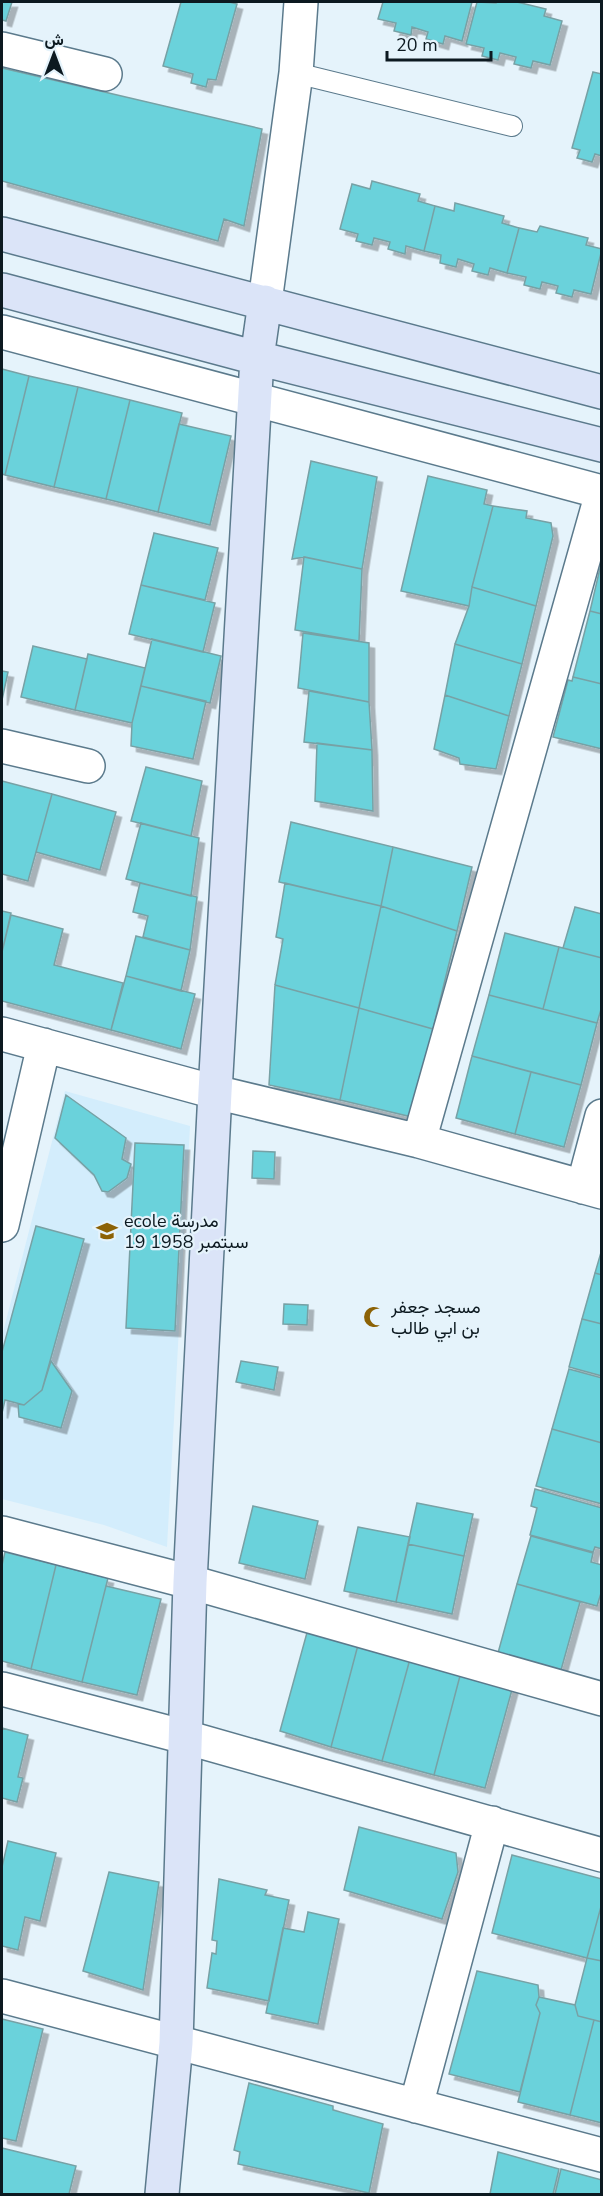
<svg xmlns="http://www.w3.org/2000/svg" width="603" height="2196" viewBox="0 0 603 2196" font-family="'Nunito Sans',Vazirmatn,sans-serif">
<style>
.built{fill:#d3edfc}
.building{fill:#6bd2db;stroke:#77a1a5;stroke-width:1.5;filter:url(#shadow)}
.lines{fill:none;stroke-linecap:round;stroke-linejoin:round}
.lane-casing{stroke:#5b7a8c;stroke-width:22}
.street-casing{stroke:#5b7a8c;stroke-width:36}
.secondary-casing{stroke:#5b7a8c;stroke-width:36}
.lane{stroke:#fff;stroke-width:20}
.street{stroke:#fff;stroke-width:33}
.secondary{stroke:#dbe4f8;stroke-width:33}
.labels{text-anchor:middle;stroke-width:4.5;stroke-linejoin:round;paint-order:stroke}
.poi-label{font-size:18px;fill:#0c1920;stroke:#e5f3fb;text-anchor:start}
</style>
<defs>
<filter id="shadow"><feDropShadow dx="5.5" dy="5.5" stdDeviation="0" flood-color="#0004"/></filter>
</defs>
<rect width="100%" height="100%" fill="#e5f3fb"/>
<path class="built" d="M65 1091 190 1126 167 1547 104 1525 2 1499V1336Z"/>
<path class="building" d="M2 2H12L6 21 2 20Z
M181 2H229L237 4 216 80 208 79 206 87 191 83 193 74 163 66Z
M383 2H472L462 41 445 36 443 44 426 39 428 32 412 27 411 35 394 31 396 23 378 19Z
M477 2 496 3V2H517L546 9 544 16 562 21 550 65 533 61 531 68 514 64 516 57 500 53 498 60 482 56 484 48 466 44Z
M2 68 262 129 244 226 224 219 218 241 2 181Z
M593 72 602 74V156L595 154 592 162 577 158 580 150 572 148Z
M372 181 420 194 418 201 435 206 424 251 406 246 405 254 388 249 390 242 374 238 372 245 356 241 358 234 340 229 352 184 370 189Z
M455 203 504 216 502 223 519 228 507 273 490 268 488 275 472 271 474 264 458 259 456 267 440 263 441 255 424 251 435 206 454 211Z
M540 226 588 238 586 245 602 249 591 294 574 290 572 297 556 293 558 286 542 282 540 289 524 285 526 277 507 273 519 228 537 232Z
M2 369 29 376 5 475 2 474Z
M29 376 78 387 54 487 5 475Z
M78 387 130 400 106 499 54 487Z
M130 400 182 413 158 512 106 499Z
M179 424 231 436 210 525 158 512Z
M311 461 377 477 362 569 305 557 292 559Z
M428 476 487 490 484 504 493 506 472 587 469 606 401 591Z
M493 506 527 511 526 518 551 523 553 536 536 606 472 587Z
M154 533 218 548 205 600 141 585Z
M304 557 362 569 359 641 295 630Z
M601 564H602V614L590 611Z
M141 585 215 603 203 652 129 634Z
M472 587 536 606 522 664 455 644 469 606Z
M590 611 602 614V684L573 677Z
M303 633 369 643V702L298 688Z
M152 639 221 656 210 703 141 686Z
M455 644 522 664 509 716 445 695Z
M33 646 87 659 75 710 21 697Z
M88 654 145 668 132 723 75 710Z
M2 671 8 672 2 700Z
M573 677 602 684V749L553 737 568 680 572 681Z
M141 686 206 701 193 759 131 746 132 723Z
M309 691 369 702 372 750 304 742Z
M445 695 509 716 496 769 460 764 459 758 434 749Z
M317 743 372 750 373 811 315 801Z
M146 767 202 781 191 836 131 821Z
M2 781 52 794 28 881 2 874Z
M52 794 116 812 100 870 36 852Z
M291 822 393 847 381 906 279 882Z
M141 823 199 838 191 896 126 879Z
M393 847 472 867 457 931 381 906Z
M140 883 197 897 190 950 143 937 148 916 133 912Z
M285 883 381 906 359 1008 275 985 283 939 276 937Z
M381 906 457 931 433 1029 359 1008Z
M575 907 602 914V958L563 948Z
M2 911 11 913 2 952Z
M11 915 63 929 54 965 123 983 111 1030 2 1001V952Z
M505 933 559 947 543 1009 489 995Z
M136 936 190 950 181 991 126 976Z
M559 947 602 958V1006L597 1023 543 1009Z
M126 976 195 994 181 1049 111 1030Z
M275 985 359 1008 340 1100 269 1085Z
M489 995 597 1023 581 1085 472 1056Z
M359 1008 433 1029 412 1117 340 1100Z
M472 1056 531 1072 515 1134 456 1118Z
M531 1072 581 1085 564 1147 515 1134Z
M66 1095 126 1138 122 1159 131 1164 127 1178 108 1192 102 1191 94 1175 55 1138Z
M135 1143 184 1145 175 1331 126 1328Z
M253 1151 275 1152 274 1179 252 1178Z
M36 1226 84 1239 42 1390 24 1405 5 1400 2 1413V1352Z
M602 1249V1275L595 1273Z
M595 1273 602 1275V1324L582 1319Z
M284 1304 308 1305 307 1325 283 1324Z
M582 1319 602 1324V1376L569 1367Z
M51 1361 72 1391 61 1428 19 1417 18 1404 24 1405 42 1390Z
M241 1361 278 1367 274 1390 236 1382Z
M569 1369 602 1378V1443L552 1429Z
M552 1429 602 1443V1504L536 1486Z
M535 1489 602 1508V1549L595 1547 593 1552 530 1535 537 1508 531 1506Z
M417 1503 473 1514 464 1556 408 1544Z
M253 1506 318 1521 305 1579 239 1563Z
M358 1527 410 1537 396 1602 344 1591Z
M531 1536 593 1553 591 1562 602 1565V1590L597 1606 517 1584Z
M408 1544 464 1556 452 1614 396 1602Z
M5 1552 56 1565 31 1669 2 1661V1565Z
M56 1565 108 1578 82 1682 31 1669Z
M517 1584 580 1602 561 1670 498 1653Z
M106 1586 161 1599 137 1695 82 1682Z
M308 1629 358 1645 331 1747 280 1731Z
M358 1645 410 1659 382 1761 331 1747Z
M410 1659 461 1672 434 1775 382 1761Z
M461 1672 513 1686 485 1788 434 1775Z
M2 1728 28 1735 18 1777 23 1778 17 1802 2 1798Z
M359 1827 456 1853 458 1872 442 1919 344 1890Z
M8 1841 56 1853 40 1921 25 1917 18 1950 2 1946V1867Z
M512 1855 602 1879V1903L587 1958 492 1933Z
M109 1872 159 1882 143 1990 83 1971Z
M219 1879 267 1890 265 1895 289 1900 269 2001 207 1988 212 1953 216 1954 217 1941 212 1940Z
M602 1903V1961L587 1958Z
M308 1912 339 1919 318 2024 266 2013 283 1928 304 1932Z
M587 1958 602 1961V2022L578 2016 575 2005Z
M477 1971 538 1985 539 1997 536 2005 540 2013 520 2092 449 2074Z
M539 1997 575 2005 578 2016 594 2020 570 2115 518 2102 540 2013 536 2005Z
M2 2019 43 2029 16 2141 2 2138Z
M594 2020 602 2022V2123L570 2115Z
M249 2083 333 2106V2110L383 2124 369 2193 238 2164 240 2152 234 2150Z
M2 2148 76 2166 69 2194H2Z
M498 2152 559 2169 553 2194H490Z
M561 2169 602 2180V2194H555Z"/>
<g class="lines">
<defs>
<path id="lane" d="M296 73 512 126"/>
<path id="street" d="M2 49 105 74
M265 302 296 73 301 2
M2 332 602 492
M2 746 88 766
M2 1034 215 1092 419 1141 602 1192
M419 1141 602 493
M583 1187 602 1116
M2 1225 44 1045
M2 1533 190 1582 602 1699
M2 1689 185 1737 602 1855
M2 1996 602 2155
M416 2106 492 1823"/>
<path id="secondary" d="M2 234 602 392
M2 290 257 358 602 445
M162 2194 176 2043 190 1582 215 1092 257 358 265 302"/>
</defs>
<use href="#lane" class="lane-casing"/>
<use href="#street" class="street-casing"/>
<use href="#secondary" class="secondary-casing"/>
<use href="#lane" class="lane"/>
<use href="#street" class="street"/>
<use href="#secondary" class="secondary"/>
</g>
<defs>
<symbol id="school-bare" viewBox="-9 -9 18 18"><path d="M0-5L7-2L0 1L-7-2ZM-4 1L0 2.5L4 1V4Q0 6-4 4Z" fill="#8c6205" stroke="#e5f3fb" stroke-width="2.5" paint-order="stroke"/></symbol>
<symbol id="mosque-bare" viewBox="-9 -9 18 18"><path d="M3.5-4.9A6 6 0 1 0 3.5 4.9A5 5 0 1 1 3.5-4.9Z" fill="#8c6205" stroke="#e5f3fb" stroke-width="2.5" paint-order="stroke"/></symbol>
</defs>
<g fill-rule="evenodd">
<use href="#school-bare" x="92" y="1216" width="30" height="30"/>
<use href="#mosque-bare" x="359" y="1302" width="30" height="30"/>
</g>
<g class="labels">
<g class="poi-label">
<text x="124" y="1227">ecole مدرسة<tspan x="124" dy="21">19 سبتمبر 1958</tspan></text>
<text x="391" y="1313">مسجد جعفر<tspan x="391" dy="21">بن ابي طالب</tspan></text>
</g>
</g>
<rect width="603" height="2196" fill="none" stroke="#0c1920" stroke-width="6"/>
<g transform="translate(54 54)" stroke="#e5f3fb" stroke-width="4.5" paint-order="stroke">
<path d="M0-4.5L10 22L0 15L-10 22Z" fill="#0c1920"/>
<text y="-9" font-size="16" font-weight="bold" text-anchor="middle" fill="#0c1920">ش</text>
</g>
<path d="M387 51v9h104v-9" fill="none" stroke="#0c1920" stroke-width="3"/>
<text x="396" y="51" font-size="18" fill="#0c1920" stroke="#e5f3fb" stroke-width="4.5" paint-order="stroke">20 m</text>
</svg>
